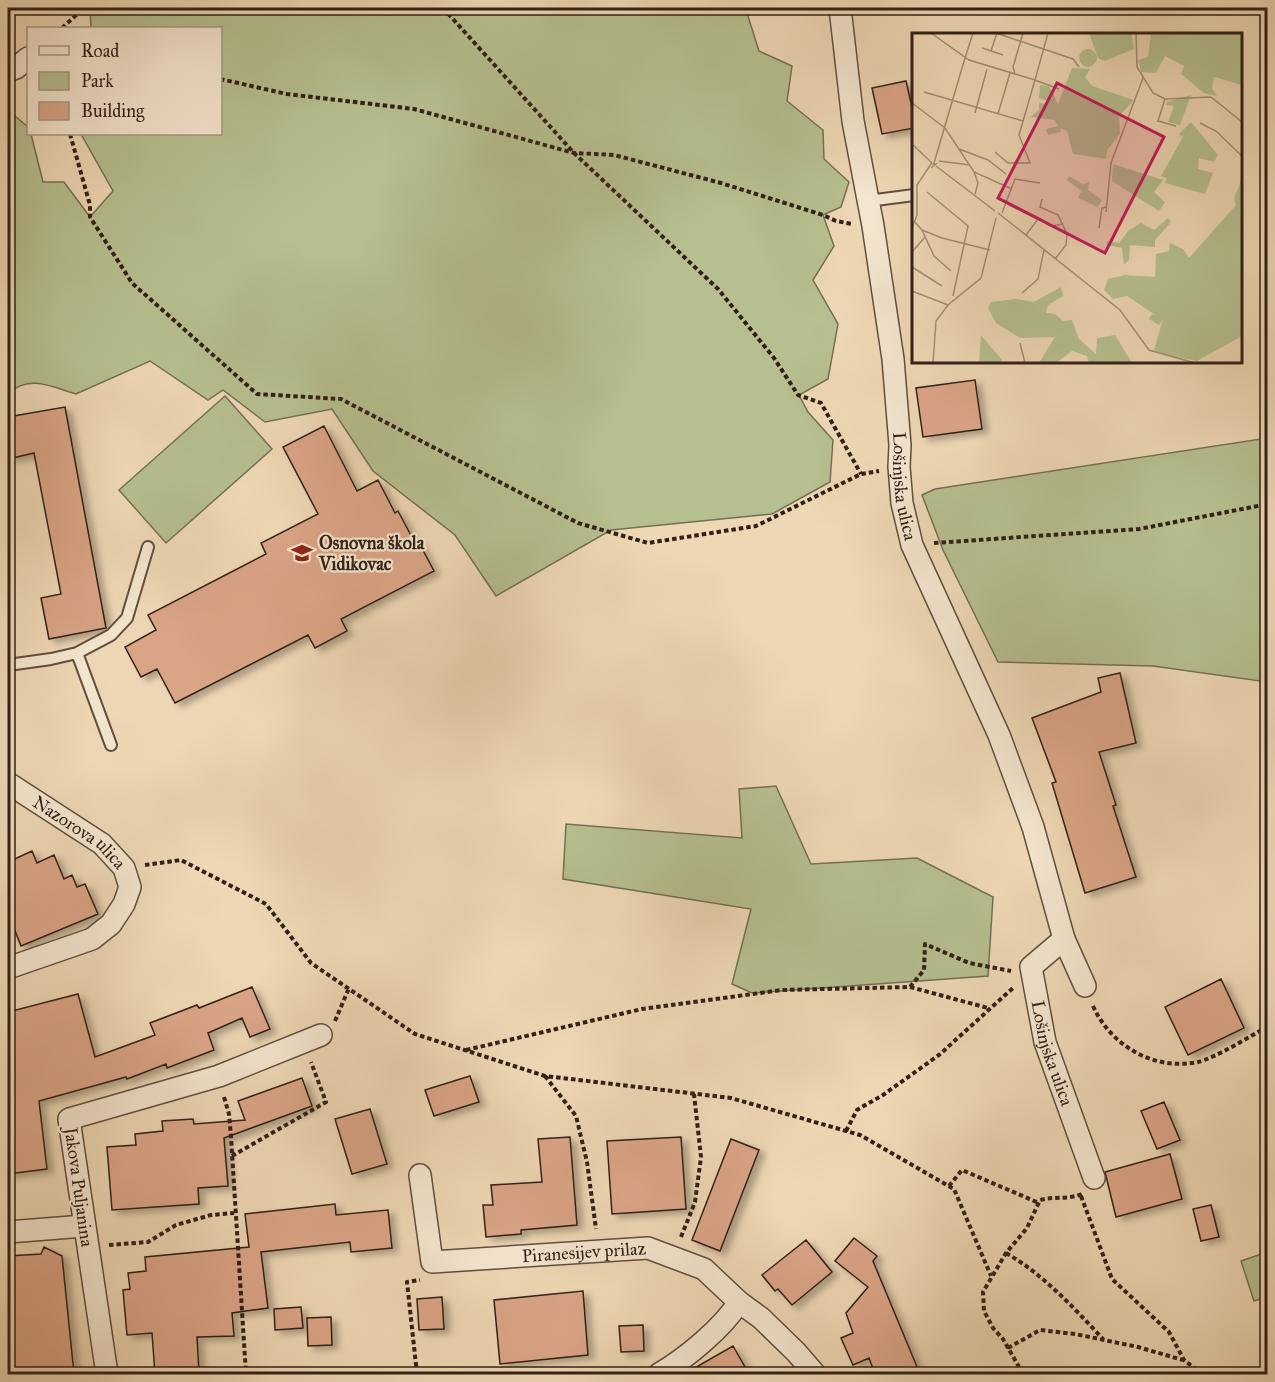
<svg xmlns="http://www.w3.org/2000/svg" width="1275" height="1382" viewBox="0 0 1275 1382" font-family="'IM FELL Great Primer',serif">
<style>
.green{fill:#b6bf8f;stroke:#747054;stroke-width:1.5}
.building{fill:#daa486;stroke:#322018;stroke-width:1.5;filter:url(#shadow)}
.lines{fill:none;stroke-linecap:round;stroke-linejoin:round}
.lane-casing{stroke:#614e3f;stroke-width:14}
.street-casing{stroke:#614e3f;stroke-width:24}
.path{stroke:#322018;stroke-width:4;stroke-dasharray:4.5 3;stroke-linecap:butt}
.lane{stroke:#f4e5ce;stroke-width:10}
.street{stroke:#f4e5ce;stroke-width:21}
.labels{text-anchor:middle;stroke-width:4.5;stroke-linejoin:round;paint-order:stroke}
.street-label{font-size:18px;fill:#322018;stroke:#f4e5ce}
.poi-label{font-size:18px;font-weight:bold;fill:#322018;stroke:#f4e5ce;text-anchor:start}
.inset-road{fill:none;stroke:#a38e76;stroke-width:1.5}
.view{fill:#c2185b;fill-opacity:0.15;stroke:#c2185b;stroke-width:3}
.inset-edge{fill:none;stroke:#322018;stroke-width:3}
</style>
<defs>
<filter id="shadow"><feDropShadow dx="6" dy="4" stdDeviation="3" flood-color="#0004"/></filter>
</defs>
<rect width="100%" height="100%" fill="#eed7b4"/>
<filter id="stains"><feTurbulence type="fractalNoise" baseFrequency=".00333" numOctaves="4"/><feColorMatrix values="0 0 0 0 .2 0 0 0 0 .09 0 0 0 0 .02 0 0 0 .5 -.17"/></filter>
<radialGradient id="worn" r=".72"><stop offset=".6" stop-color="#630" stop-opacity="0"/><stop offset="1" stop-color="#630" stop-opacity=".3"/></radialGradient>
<path class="green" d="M90 8H748L747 13 759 51 792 66 787 101 823 130 824 159 849 182 841 207 823 215 834 246 813 280 838 324 828 379 799 395 808 412 833 440 830 482 772 514 611 530 496 596 455 535 373 471 332 409 265 422 223 390 208 400 150 361 76 394C52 387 29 374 8 394V110L28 127V134H31L43 182H64L90 217 113 191 81 134H220V28H91Z
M225 396 272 449 166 543 119 490Z
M1267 438V682L1153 666 998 662 943 550 922 495 935 489Z
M776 786 811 864 917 858 993 897 988 976 752 993 732 984 751 909 563 879 566 824 742 838 739 789Z
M1267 1252V1297L1254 1301 1241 1261Z"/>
<path class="building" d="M906 81 914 116V128L882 134 872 88Z
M975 380 982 429 923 437 916 388Z
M65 407 106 628 49 639 41 598 61 594 34 453 8 459V417Z
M324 426 357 491 378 480 395 513 398 511 415 543 418 541 434 571 341 619 347 631 315 648 308 635 175 703 157 669 141 677 125 647 156 630 148 615 266 554 261 543 318 514 283 447Z
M1120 673 1136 743 1099 752 1116 805 1113 806 1136 877 1085 893 1052 783 1056 782 1032 718 1101 692 1098 678Z
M32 851 37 863 54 855 64 879 72 875 77 887 85 884 98 914 21 946 8 913V862Z
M1221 979 1244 1028 1188 1055 1165 1007Z
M252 987 270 1029 250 1037 242 1018 208 1033 214 1050 167 1068 166 1064 127 1079 126 1077 39 1101 47 1169 8 1174V1012L78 994 95 1057 155 1035 150 1023 197 1005 199 1008Z
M470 1076 479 1102 434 1116 425 1090Z
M302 1078 312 1106 224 1138 228 1186 198 1188 199 1204 112 1210 107 1147 136 1145 135 1134 163 1131 162 1121 193 1119 194 1124 245 1120 238 1101Z
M1164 1102 1180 1140 1157 1149 1141 1111Z
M370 1109 387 1164 352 1174 335 1119Z
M570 1137 577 1225 521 1230V1234L486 1237 483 1205H493L491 1185 542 1182 538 1139Z
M681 1137 686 1209 612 1214 607 1141Z
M731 1139 759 1150 720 1251 692 1240Z
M1170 1154 1182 1199 1116 1217 1105 1172Z
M335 1204 336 1215 388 1210 392 1248 351 1252 350 1242 261 1252 268 1308 232 1313 234 1336 197 1337 199 1372 155 1374 152 1333 127 1335 123 1290 130 1289 128 1273 146 1271 145 1257 249 1247 245 1214Z
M1211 1205 1219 1237 1201 1241 1193 1209Z
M854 1238 877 1256 873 1261 920 1374H875L869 1358 853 1365 841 1338 853 1333 846 1313 868 1287 835 1261Z
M806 1240 832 1272 792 1305 778 1289 775 1291 762 1275Z
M44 1247 62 1256 74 1374H8V1256L41 1254Z
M583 1291 588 1355 500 1364 494 1300Z
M442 1297 444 1329 419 1330 417 1299Z
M301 1307 303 1328 275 1330 274 1309Z
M331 1317 332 1345 308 1346 307 1318Z
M643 1325 644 1351 621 1352 619 1326Z
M733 1346 749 1374H684Z"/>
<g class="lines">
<defs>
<path id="lane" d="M868 201 914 195
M77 653 111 745
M8 665 51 659 77 653 111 635 127 618 148 547"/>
<g id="street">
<path id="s1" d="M840 8 853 121 873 226 893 359 900 445 899 467 902 503 912 545 999 735 1033 827 1064 939 1085 986"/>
<path d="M8 71 16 68 28 58"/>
<path id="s2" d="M8 783 102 844 124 868 130 887 124 904 111 924 92 939 8 968"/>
<path id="s3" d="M1064 939 1031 967 1045 1042 1094 1178"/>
<path id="s4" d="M420 1175 432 1262 648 1248 704 1269 739 1302 761 1318 796 1352 815 1374"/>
<path d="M8 1232 84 1226"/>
<path d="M107 1374 69 1119 219 1076 321 1035"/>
<path d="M659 1374C685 1359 723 1328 739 1302"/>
</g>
</defs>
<use href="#lane" class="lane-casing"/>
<use href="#street" class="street-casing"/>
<path class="path" d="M443 8 574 153 718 289 774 358 798 395 821 403 861 474
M1160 8 1161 15
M62 28 84 8
M220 79 287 94 414 109 574 153 614 155 721 183 823 215 836 221 852 224
M70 134 90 205V217L132 283 257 394 341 399 578 523 648 543 756 526 861 474 879 471
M934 543 1139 529 1268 504
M145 865 181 860 266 904 311 963 415 1034 545 1076 731 1098 860 1135 954 1189 991 1276
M910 987 988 1008
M1093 1006C1111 1046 1154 1071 1198 1062 1213 1059 1253 1035 1268 1026
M335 1021 349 988
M466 1050 642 1009 782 990 910 987 924 970 925 944 969 963 1011 971
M545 1076 576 1116 587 1162 596 1229
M224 1097 229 1114 231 1137 246 1374
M846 1131 857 1110 883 1095 939 1055 1014 987
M232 1156 326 1102 311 1062
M949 1186 962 1170 1039 1203
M1081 1196 1112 1279 1169 1332 1184 1360 1202 1374
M681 1237 695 1202 701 1157 694 1094
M109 1245 148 1242 176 1225 211 1215 234 1213
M1006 1253C1044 1275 1073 1307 1103 1339
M1008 1348 1040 1330 1075 1334 1138 1347 1183 1360
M417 1374 407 1282 420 1280
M1023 1374 1003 1339 993 1328 984 1311 983 1292 1006 1253 1027 1228 1040 1200C1055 1196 1067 1200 1082 1194"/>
<use href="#lane" class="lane"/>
<use href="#street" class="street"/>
</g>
<defs>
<symbol id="school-bare" viewBox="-9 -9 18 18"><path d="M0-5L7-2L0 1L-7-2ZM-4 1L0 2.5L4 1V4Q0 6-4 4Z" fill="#8f2418" stroke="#f4e5ce" stroke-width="2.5" paint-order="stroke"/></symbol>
</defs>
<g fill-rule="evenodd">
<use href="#school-bare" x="287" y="538" width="30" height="30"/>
</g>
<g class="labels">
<g class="street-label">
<text dy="6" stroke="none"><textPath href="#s1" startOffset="483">Lošinjska ulica</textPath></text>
<text dy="6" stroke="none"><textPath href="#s2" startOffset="87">Nazorova ulica</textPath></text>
<text dy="6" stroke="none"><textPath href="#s3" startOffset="132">Lošinjska ulica</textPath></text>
<text transform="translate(79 1187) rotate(82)" y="6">Jakova Puljanina</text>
<text dy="6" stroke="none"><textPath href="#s4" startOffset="240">Piranesijev prilaz</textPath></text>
</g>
<g class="poi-label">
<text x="319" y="549">Osnovna škola<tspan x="319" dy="21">Vidikovac</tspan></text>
</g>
</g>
<g transform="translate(912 33)">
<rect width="330" height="330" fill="#eed7b4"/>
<path d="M177 0H219L222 16 193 28 186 25ZM239 0H330V52L302 44 300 55 305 63 292 60 269 41 272 33 253 23 244 40 229 39 226 27 236 24ZM167 25a9 9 0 1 1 18 0a9 9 0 1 1-18 0ZM160 35 178 36 173 44 180 53 222 67 207 83 208 101 195 117 194 126 161 121 155 98 148 95 149 99 136 102 134 96 146 93 142 87 118 84 127 77V70L135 71 136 68 127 65 128 52 137 53 146 71ZM279 62 268 92 256 89 262 73 254 72 255 69ZM279 89 306 122 302 129 287 125 286 136 301 140 293 161 253 150 255 145 249 143 271 104 267 101ZM201 131 251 147 242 159 253 169 247 178 200 148ZM157 143 171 151 177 149 176 157 190 167 186 174 166 165 169 158 155 147ZM330 145V303L285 328 253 322 242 317 251 286 247 292 237 286 240 281 245 283 215 263 201 266 192 257 196 246 213 242 243 244 244 221 257 218 258 210 271 216 277 225 324 172 322 166ZM256 185 259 189 243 207V214L218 212 217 227 212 231 210 215 195 212V208L207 210 217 197 229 190 242 197ZM149 254 151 263 136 272 134 280 143 281 151 288 160 287 167 306 184 321 185 305 203 302 220 330H177L175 323 160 318 144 330H127L143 304 108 305 84 290 76 275 79 269 104 266 122 269ZM69 302 90 327V330H67Z" fill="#b6bf8f"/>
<path class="inset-road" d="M19 0 57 27 123 47 136 0M84 0 161 26 167 34M224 0 225 34 241 60 253 66 299 64 330 89M70 15 91 22M79 18 85 0M53 25 61 0M103 41 101 34 111 0M12 59 111 88M253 66 246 88 264 93M0 70 33 95 62 139 100 156M63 80 75 36M86 81 98 40M288 90 304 98 330 123M0 111 20 130M47 116 76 127 94 141M83 119 96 130H118L107 102 123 47 147 56M27 128 58 132M22 130 53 25M24 133 83 178M62 139 66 150 63 161M15 159 56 193 41 263M130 166 128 174 146 182 155 201 154 212 143 226M95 171 140 193 151 191M194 179 199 130 231 45M86 180 208 277 237 317 283 330M90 180 103 146 128 150M3 189 10 197 30 205 78 217M0 195 5 182V152L19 131H24L19 135M187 195 190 175 194 174M10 197 22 223 39 238M114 202 126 186M0 219 13 204M0 234 30 253M0 258 36 272M110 260 126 246 132 217M108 310 113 330M21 330 24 288 36 272 69 245 84 185"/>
<path class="view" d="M145 50 252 104 193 220 86 165Z"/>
<rect width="330" height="330" class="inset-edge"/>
</g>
<rect width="1275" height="1382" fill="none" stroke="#eed7b4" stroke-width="30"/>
<rect x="9" y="9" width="1257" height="1364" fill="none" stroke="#322018" stroke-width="3"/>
<rect x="15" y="15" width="1245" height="1352" fill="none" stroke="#322018" stroke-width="1.5"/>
<rect x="27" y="27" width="195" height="108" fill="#f4e5ce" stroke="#a69685" stroke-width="1.5"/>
<rect x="39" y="46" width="30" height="9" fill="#f4e5ce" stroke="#a69685" stroke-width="1.5"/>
<text x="81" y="57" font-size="18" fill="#322018">Road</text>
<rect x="39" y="72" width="30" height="18" fill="#b6bf8f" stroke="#a69685" stroke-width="1.5"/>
<text x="81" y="87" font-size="18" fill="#322018">Park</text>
<rect x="39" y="102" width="30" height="18" fill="#daa486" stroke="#a69685" stroke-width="1.5"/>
<text x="81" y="117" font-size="18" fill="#322018">Building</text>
<rect width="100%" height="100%" filter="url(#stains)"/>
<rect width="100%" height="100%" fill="url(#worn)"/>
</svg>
